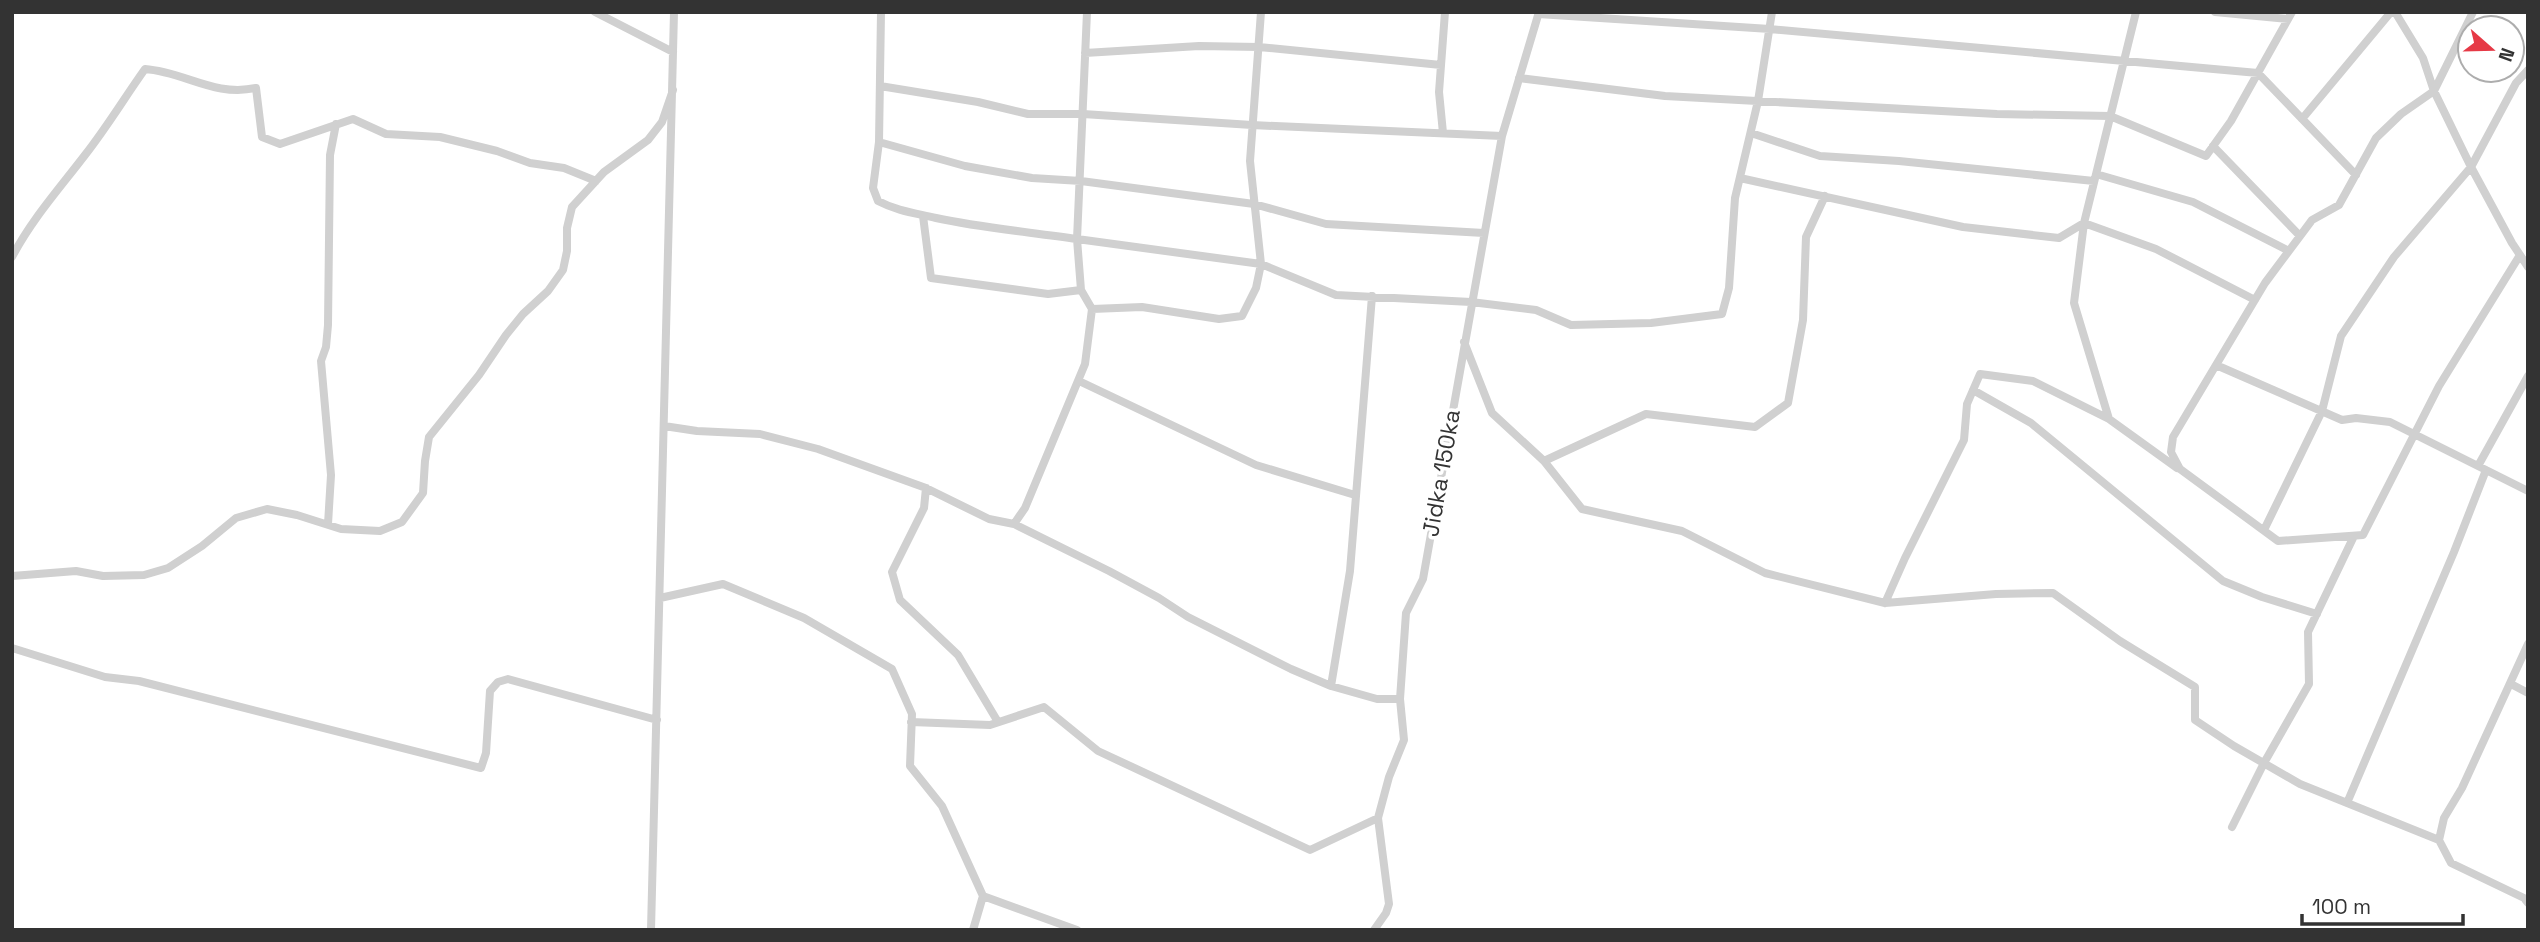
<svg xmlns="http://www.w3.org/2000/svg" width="2540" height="942" viewBox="0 0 2540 942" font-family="'Space Grotesk',sans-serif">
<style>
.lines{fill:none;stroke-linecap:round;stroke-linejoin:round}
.street{stroke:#d0d0d0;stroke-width:8}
.labels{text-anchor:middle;stroke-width:7;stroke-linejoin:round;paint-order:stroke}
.street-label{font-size:23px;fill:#333;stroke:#fff}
</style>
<rect width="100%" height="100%" fill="#fff"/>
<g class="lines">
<path class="street" d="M595 12 673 52
M881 12 879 142 873 188 878 201C897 211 915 213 936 218 982 228 1030 232 1077 239L1087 12
M1261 12 1250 161 1261 264 1256 288 1242 316 1219 319 1142 307 1092 309 1081 290 1077 239 1261 264 1336 295 1471 302 1536 310 1571 325 1651 323 1722 314 1729 288 1735 198 1758 101 1772 12
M2215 12 2288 19
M2395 12 2423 58 2434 91 2471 167 2512 243 2528 267
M2473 12 2434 91 2401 114 2376 138 2339 205 2312 220 2265 283 2173 437 2171 452 2180 469 2278 541 2363 535 2439 386 2520 255
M1538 14 1770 29 2258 73 2356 175
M1085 53 1199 46 1259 47 1441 65
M1519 78 1665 96 1997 114 2110 116 2206 156 2231 121 2292 12
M880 86 978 102 1028 114H1083L1252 125 1502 136
M2302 119 2391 12
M1443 133 1439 92 1445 12
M1751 133 1820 156 1899 161 2094 181
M879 142 965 166 1032 178 1081 181 1254 204 1326 224 1484 233
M2213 146 2300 236
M2096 174 2193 202 2289 251
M1740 178 1963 227 2059 238 2084 223 2156 249 2255 300
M923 216 931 278 1048 294 1081 290
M12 257C32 219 59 189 85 155 107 127 125 97 145 69 185 72 214 97 256 88L262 137 280 144 353 119 386 134 440 137 497 151 530 163 564 168 596 181
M1464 342 1492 413 1544 461 1582 509 1682 531 1765 573 1885 603 1996 594 2053 593 2120 641 2195 687V720L2234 746 2300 784 2439 840
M2216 365 2342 420 2356 418 2390 422 2528 491
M1079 381 1256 465 1355 495
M1973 390 2031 423 2223 581 2262 597 2317 614
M2109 419 2074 303 2084 223 2136 12
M664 426 697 431 760 434 818 449 926 488 989 519 1014 524 1109 571 1159 598 1188 617 1291 669 1331 686 1377 699H1400
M1544 461 1646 414 1755 427 1788 403 1803 320 1806 237 1825 196
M2478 466 2528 376
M926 488 924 508 892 572 900 600 958 655 998 722
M328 524 331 475 321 361 326 347 328 325 330 155 336 124
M1014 524 1025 508 1085 364 1092 309
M2264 530 2322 411 2341 336 2394 257 2471 167 2516 83 2528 70
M12 576 76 571 103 576 144 575 168 568 202 546 236 518 267 509 297 515 341 529 380 531 402 522 423 493 425 461 429 437 479 375 506 335 523 314 548 291 563 270 567 251V228L572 207 604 172 648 140 662 122 673 90
M660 598 723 584 804 618 892 669 912 714 910 766 942 806 983 896 1077 930
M1885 603 1905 558 1964 440 1967 404 1980 374 2033 381 2109 419 2177 468
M2528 644 2462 788 2444 818 2439 840 2451 863 2524 898 2528 903
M12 648 105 677 139 681 481 768 486 753 490 691 498 682 508 679 657 720
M2511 684 2528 693
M1331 686 1350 571 1372 296
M911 722 990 725 1044 707 1098 751 1310 850 1378 818
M2347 803 2454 552 2486 470
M2232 827 2264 763 2309 684 2308 632 2354 536
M651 930 674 12
M973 930 983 896
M1374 930 1386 913 1389 904 1378 818 1389 777 1404 740 1400 699 1406 613 1423 579 1502 136 1539 12"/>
</g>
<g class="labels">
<g class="street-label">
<text transform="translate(1441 473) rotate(-80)" y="8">Jidka 150ka</text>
</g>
</g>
<rect width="2540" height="942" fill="none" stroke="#333333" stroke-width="28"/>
<g transform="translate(2491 49) rotate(110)"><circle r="33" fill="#ffffff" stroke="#adadad" stroke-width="2"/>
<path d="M0-5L12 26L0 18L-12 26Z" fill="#e63946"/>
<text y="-10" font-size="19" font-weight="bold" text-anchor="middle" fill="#333333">N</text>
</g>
<path d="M2302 914v10h161v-10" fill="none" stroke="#333333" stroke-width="3.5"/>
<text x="2312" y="914" font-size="21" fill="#333333" stroke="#ffffff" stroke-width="5" paint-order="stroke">100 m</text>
</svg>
